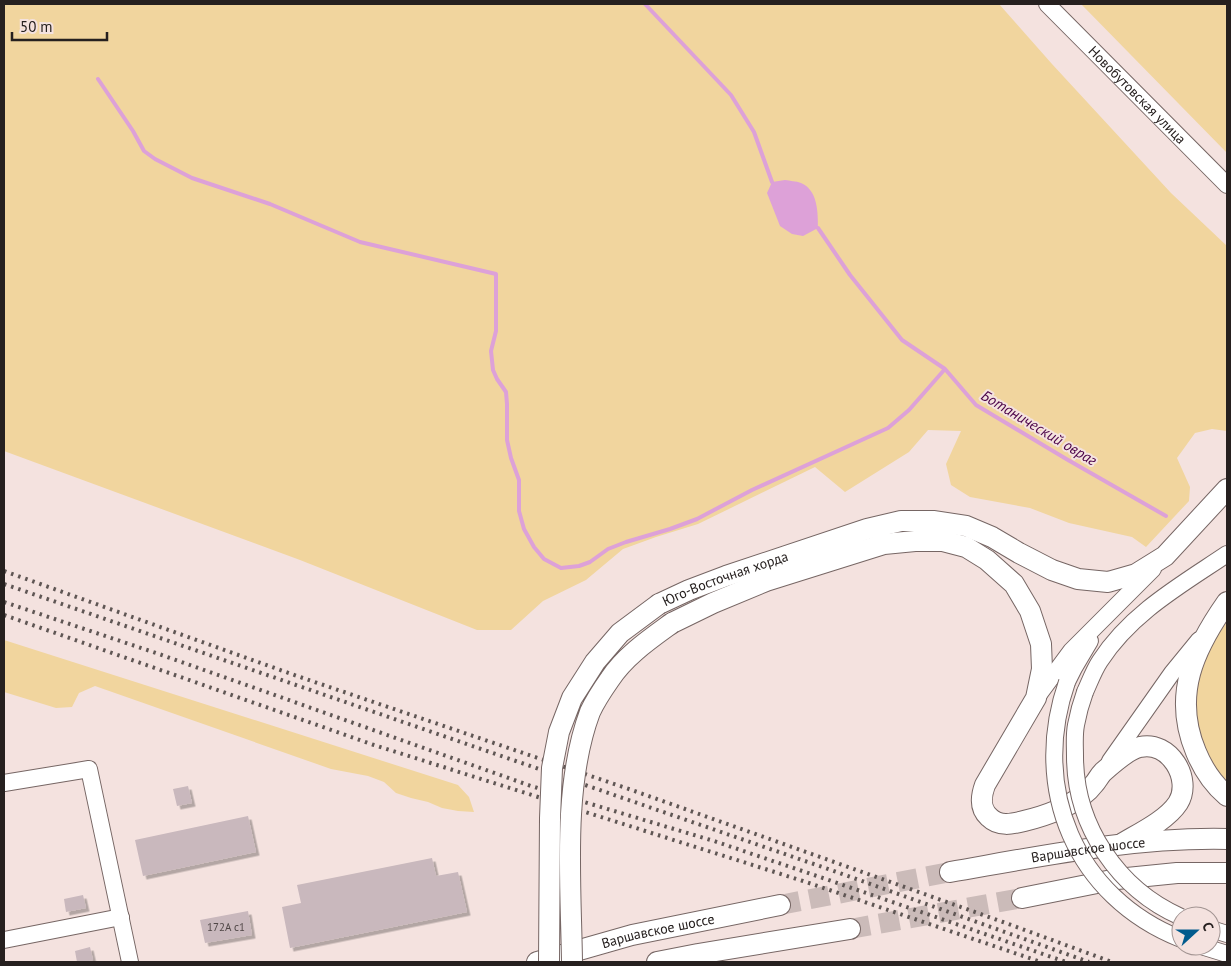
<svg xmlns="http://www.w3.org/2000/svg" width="1231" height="966" viewBox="0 0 1231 966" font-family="'PT Sans',sans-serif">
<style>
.green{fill:#f1d59e}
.water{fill:#dda1d8}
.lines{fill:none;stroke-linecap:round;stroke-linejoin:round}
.stream{stroke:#dda1d8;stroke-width:4}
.building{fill:#c9b8bd;filter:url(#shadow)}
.major-tunnel{stroke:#cbbbb9;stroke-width:20;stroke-dasharray:20 10;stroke-linecap:butt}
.minor-casing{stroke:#766664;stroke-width:18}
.major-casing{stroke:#766664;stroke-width:22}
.minor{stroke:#fff;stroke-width:16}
.major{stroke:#fff;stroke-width:20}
.rail{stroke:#5f5654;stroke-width:4;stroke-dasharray:2.5 5;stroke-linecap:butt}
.minor-bridge-casing{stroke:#766664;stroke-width:18;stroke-linecap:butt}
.major-bridge-casing{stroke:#766664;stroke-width:22;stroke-linecap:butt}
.minor-bridge{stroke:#fff;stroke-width:16}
.major-bridge{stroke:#fff;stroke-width:20}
.labels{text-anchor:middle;stroke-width:4;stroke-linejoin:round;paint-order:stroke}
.number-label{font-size:11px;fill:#4f4646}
.street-label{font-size:14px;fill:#26201f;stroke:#f4e2df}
.water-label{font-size:15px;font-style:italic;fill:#490047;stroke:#f4e2df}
</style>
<defs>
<filter id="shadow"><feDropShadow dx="3.5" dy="3.5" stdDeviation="0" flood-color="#0004"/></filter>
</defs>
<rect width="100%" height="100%" fill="#f4e2df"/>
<path class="green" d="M4 4H999L1052 64 1171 193 1227 246V431L1212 429 1195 433 1177 458 1190 487 1189 501 1146 547 1132 537 1069 523 1030 508 970 497 951 485 946 464 961 431 928 430 909 452 845 492 815 467 698 524 656 537 623 549 586 580 543 601 511 630H477L300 560 4 451Z
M1081 4H1227V153Z
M1227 622V782L1212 763 1199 738 1195 715V681L1201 665 1215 639Z
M4 640 458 785 469 797 474 812 458 811 442 808 428 802 411 798 396 793 384 782 368 776 331 769 95 686 79 693 72 707 56 708 4 692Z"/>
<path class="water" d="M785 180C790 181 796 181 801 183 818 190 818 213 818 228L803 236 792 234 780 226 767 193 772 182Z"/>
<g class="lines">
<path class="stream" d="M645 4 731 95 754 132 772 182
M98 79 133 131 144 151 155 159 192 178 270 204 360 242 496 274V331L491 351 493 370 497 379 506 392 507 404V440L511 458 519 480V511L524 529 534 547 544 559 561 568 579 566 590 562 608 549 626 542 670 529 697 519 752 490 888 428 909 410 945 369
M818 228 850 275 902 340 945 369 976 405 1068 460 1166 516"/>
</g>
<path class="building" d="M188 786 192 803 177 806 173 789Z
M248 816 256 852 143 876 135 840Z
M432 858 436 876 458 872 467 912 290 948 282 907 301 903 297 885Z
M83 895 86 908 66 912 64 899Z
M248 911 252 935 205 943 200 920Z
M90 947 93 960 84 962H77L75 951Z"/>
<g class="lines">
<path class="major-tunnel" d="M780 905 950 872
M850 929 1022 898"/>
<defs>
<g id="minor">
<path id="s1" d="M1047 4 1227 185"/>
<path d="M1067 682 1074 668 1090 641"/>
<path d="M1085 692C1090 681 1094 670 1100 661 1131 613 1181 585 1227 554"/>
<path d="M1037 697 1071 651 1153 569"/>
<path d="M1110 761 1172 673 1199 640"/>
<path d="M4 783 89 769 130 962"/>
<path d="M1211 929 1227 934"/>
<path d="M4 940 121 917"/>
<path d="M1201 946 1227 954"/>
</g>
<g id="major">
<path d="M1227 602C1194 649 1172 695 1196 752 1203 769 1213 784 1227 796"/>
<path id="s2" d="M659 604 689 590 726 576 867 529 901 521H933L966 526 992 537 1019 553 1052 570 1078 579 1108 582 1136 574 1165 556 1227 489"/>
<path d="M672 623 713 603 766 581 884 544 915 541H943L966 547 987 560 1014 584 1030 611 1041 644 1042 669 1036 698 985 785C981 796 979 808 989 817 999 827 1012 824 1024 821 1045 816 1066 809 1083 795 1087 792 1091 788 1094 784 1097 781 1099 776 1103 772 1112 764 1129 749 1140 747 1169 740 1193 779 1178 803 1167 820 1140 833 1123 843"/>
<path id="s3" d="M950 872C1042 856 1133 837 1227 839"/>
<path d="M1022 898 1117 879 1177 873H1227"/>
<path id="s4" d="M537 962 632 935 780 905"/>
<path d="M657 962 698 954 850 929"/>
</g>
</defs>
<use href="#minor" class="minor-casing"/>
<use href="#major" class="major-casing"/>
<use href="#minor" class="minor"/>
<use href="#major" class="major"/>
<path class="rail" d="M4 571 297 676 626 788 1003 922 1112 962
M4 584 831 870 1089 962
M4 602 159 654 531 786 714 841 817 876 1066 962
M4 615 374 745 803 881 1041 962"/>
<defs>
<path id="minor-bridge" d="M1067 682C1030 788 1075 897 1181 939
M1085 692C1081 703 1078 714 1076 725 1074 735 1075 746 1075 756 1075 826 1118 889 1181 917"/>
<path id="major-bridge" d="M549 962 550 818 552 768 559 732 572 698 595 662 620 633 659 604
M572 962C571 883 562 787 590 712 595 701 603 689 610 679 625 656 650 639 672 623"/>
</defs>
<use href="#minor-bridge" class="minor-bridge-casing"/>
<use href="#major-bridge" class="major-bridge-casing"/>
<use href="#minor-bridge" class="minor-bridge"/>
<use href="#major-bridge" class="major-bridge"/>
</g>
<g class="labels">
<g class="number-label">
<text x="226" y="931">172А с1</text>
</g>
<g class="street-label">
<text dy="5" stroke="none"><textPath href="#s1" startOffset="128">Новобутовская улица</textPath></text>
<text dy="5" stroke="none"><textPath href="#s2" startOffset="71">Юго-Восточная хорда</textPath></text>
<text dy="5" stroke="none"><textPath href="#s3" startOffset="140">Варшавское шоссе</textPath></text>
<text dy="5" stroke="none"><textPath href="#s4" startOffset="125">Варшавское шоссе</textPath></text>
</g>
<g class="water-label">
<text transform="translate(1039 428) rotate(31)" y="5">Ботанический овраг</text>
</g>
</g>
<rect width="1231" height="966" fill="none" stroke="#26201f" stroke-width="10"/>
<g transform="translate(1196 931) rotate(69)"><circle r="24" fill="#f4e2df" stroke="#a29492"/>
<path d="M0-4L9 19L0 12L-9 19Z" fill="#025b8d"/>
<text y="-8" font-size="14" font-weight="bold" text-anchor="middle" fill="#26201f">С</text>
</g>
<path d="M12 32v8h95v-8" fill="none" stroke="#26201f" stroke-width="2.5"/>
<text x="20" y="32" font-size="15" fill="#26201f" stroke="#f4e2df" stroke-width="4" paint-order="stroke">50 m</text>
</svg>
